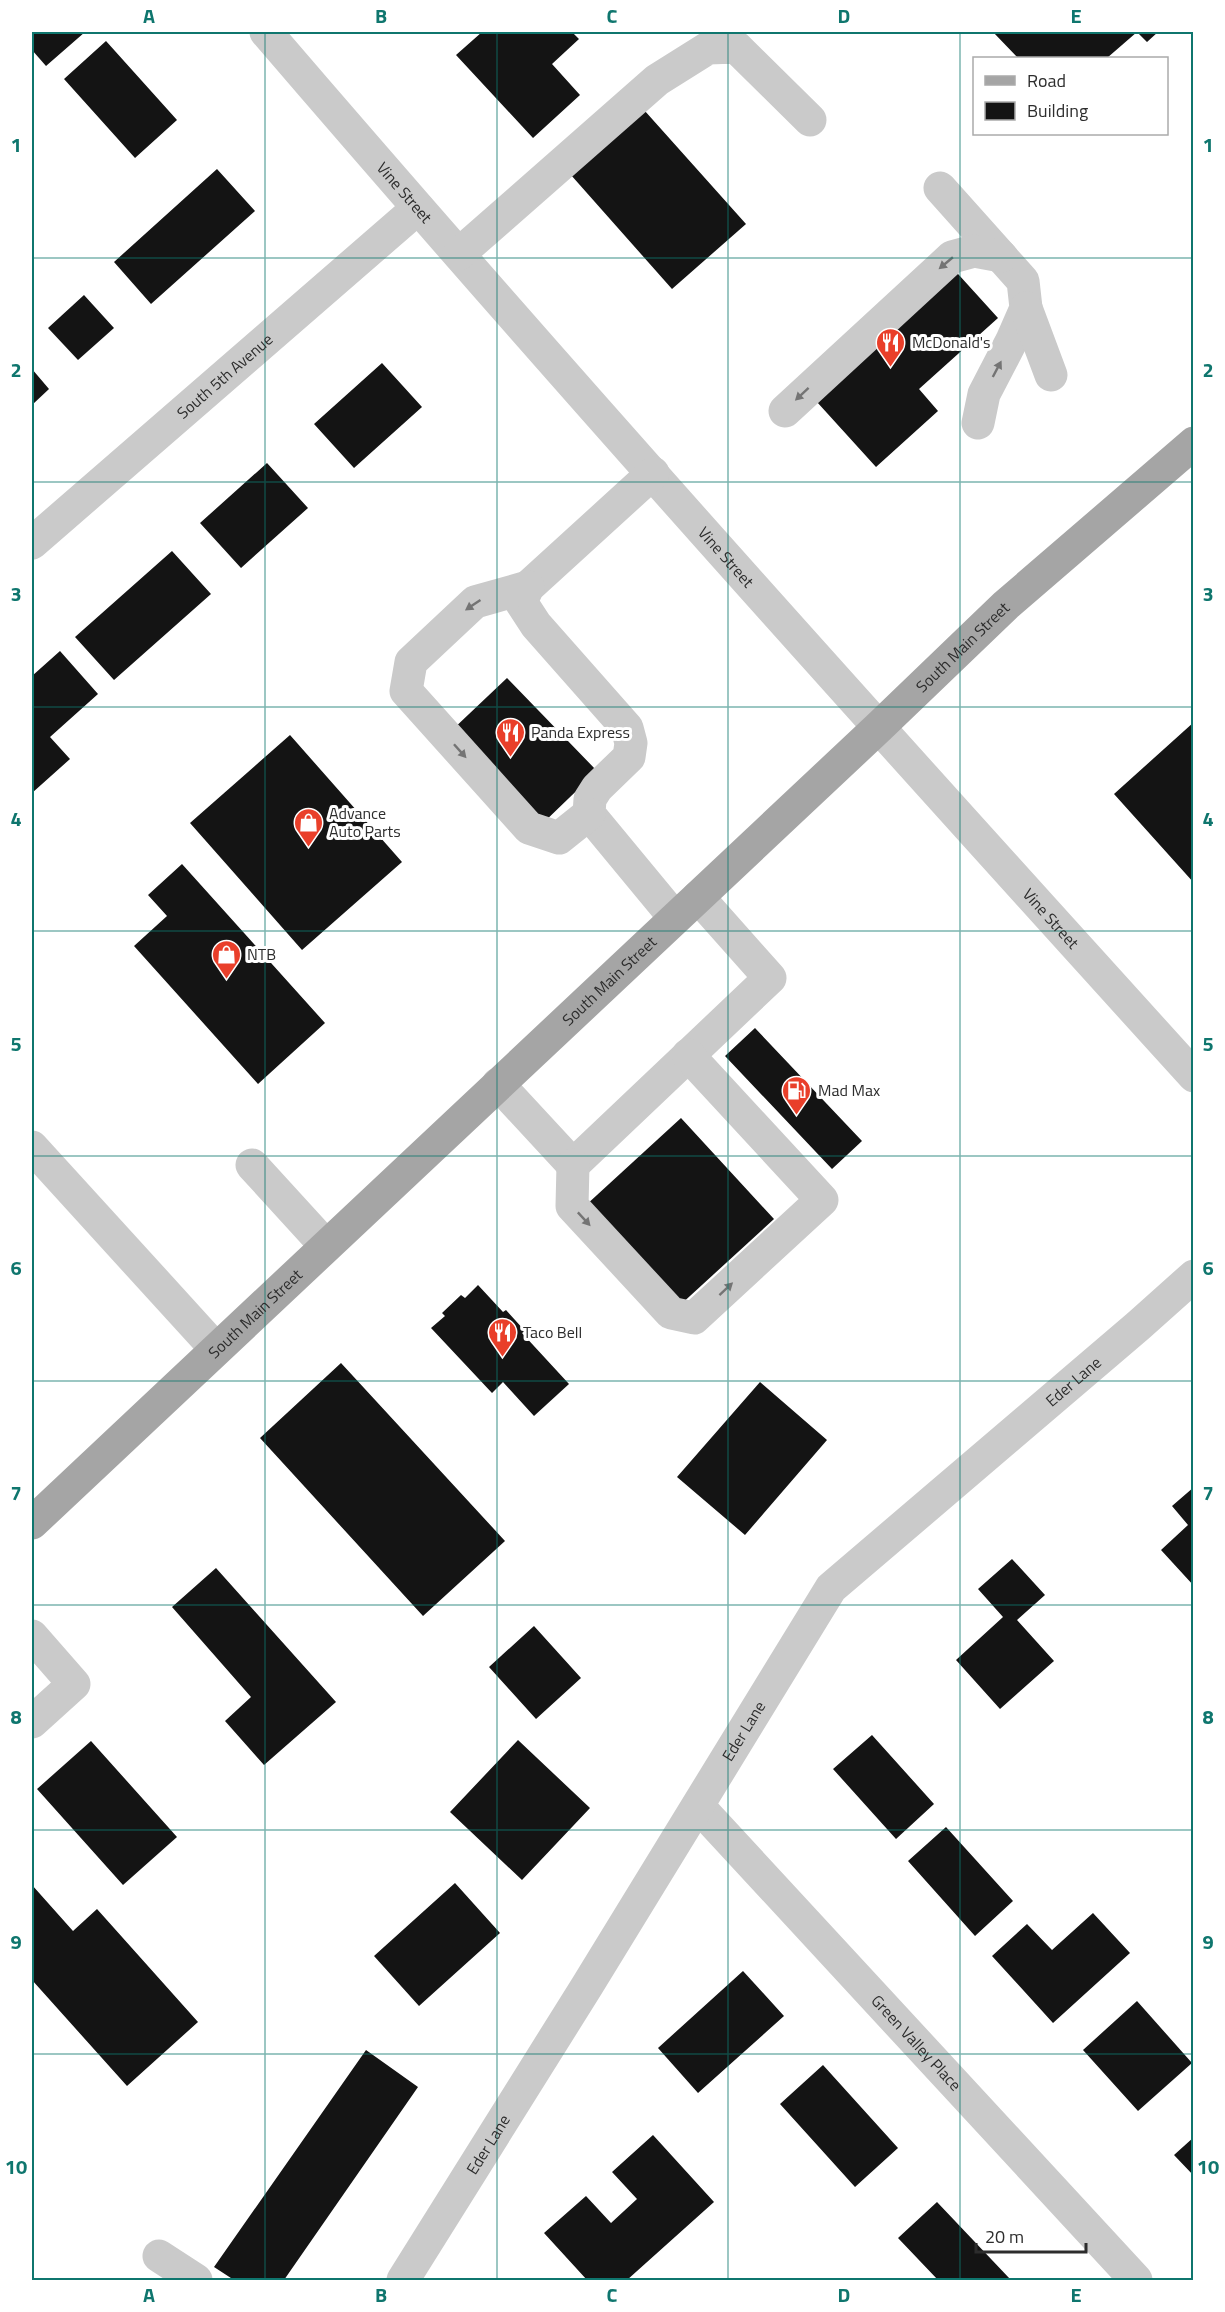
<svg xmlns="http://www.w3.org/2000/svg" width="1225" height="2312" viewBox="0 0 1225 2312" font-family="'Titillium Web',sans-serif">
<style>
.building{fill:#141414}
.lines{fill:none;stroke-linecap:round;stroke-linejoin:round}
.minor{stroke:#cacaca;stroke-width:33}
.major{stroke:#a5a5a5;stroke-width:33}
.oneway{fill:#747474}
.grid{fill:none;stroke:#0f766e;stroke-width:1.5;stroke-opacity:0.55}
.labels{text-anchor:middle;stroke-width:6;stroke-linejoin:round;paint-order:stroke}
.street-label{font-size:16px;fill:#2d2d2d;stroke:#fff}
.poi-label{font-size:16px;fill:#2d2d2d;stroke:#fff;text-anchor:start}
.neatline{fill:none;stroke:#0f766e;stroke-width:2}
.grid-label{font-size:20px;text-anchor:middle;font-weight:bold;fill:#0f766e}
</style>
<rect width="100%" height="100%" fill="#fff"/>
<path class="building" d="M32 32H85L46 66 32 50Z
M482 32H572L579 39 552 64 580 95 533 138 456 55Z
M993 32H1137L1107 58H1018Z
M1137 32H1158L1147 42Z
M106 41 177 120 135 158 64 79Z
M636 101 746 224 672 289 563 166Z
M217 169 255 211 151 304 114 262Z
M949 264 998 318 919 389 938 411 876 467 807 391Z
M84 295 114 328 78 360 48 328Z
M382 363 422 407 354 468 314 424Z
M32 369 49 389 32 405Z
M267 463 308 508 241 568 200 523Z
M172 551 211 594 114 680 75 637Z
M60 651 98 694 50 737 70 759 32 793V676Z
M507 678 597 771 540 826 450 732Z
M1194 722V883L1114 794Z
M290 735 402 862 302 950 190 823Z
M182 864 325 1023 258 1084 134 946 167 916 148 895Z
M755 1028 862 1141 832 1169 725 1056Z
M681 1118 774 1219 678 1307 585 1206Z
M478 1285 503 1312 506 1310 525 1331 522 1333 569 1384 534 1416 503 1382 492 1393 431 1328 445 1316 442 1313 461 1295 465 1298Z
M341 1363 505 1541 423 1616 260 1438Z
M760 1382 827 1440 745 1535 677 1477Z
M1194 1487V1586L1161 1550 1188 1525 1172 1506Z
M1012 1559 1045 1595 1017 1620 1054 1661 1000 1709 956 1660 1003 1617 978 1589Z
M216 1568 336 1702 264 1765 225 1721 251 1697 172 1607Z
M534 1626 581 1678 536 1719 489 1667Z
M872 1735 934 1804 896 1839 833 1769Z
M518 1740 590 1808 522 1880 450 1812Z
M91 1741 177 1837 123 1885 37 1789Z
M946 1827 1013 1901 975 1936 908 1861Z
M455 1883 500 1933 419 2006 374 1956Z
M32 1885 73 1931 97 1909 198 2022 127 2086 32 1980Z
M1093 1913 1130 1953 1053 2023 992 1956 1027 1924 1052 1950Z
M743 1971 784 2016 698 2093 658 2048Z
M1137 2001 1192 2063 1138 2111 1083 2050Z
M366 2050 418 2087 284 2280H234L214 2267Z
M823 2065 898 2148 855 2187 780 2104Z
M653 2135 714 2202 627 2280H587L544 2233 586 2196 611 2223 637 2199 612 2172Z
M1194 2137V2176L1174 2155Z
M937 2202 1010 2279 1009 2280H938L898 2238Z"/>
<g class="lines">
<g class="minor">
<path id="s1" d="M266 32C569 385 881 731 1194 1076"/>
<path d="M940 188 1023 281 1026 308 1012 340 984 394 978 423"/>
<path d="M459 254 657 80 708 48 736 47 810 120"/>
<path d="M1026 308 1051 375"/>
<path d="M785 411 952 257 974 251 1001 256"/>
<path d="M653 473 528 587 521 602 536 625 627 728 631 743 629 757 597 788 590 799 589 814 675 918"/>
<path id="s2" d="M32 543 418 208"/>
<path d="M528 587 475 602 411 662 406 691 529 828 559 838 589 814"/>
<path d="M498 1084 573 1165 770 978 698 897"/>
<path d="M32 1147 216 1349"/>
<path d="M252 1165 326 1246"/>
<path d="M573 1165 572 1206 671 1313 694 1318 822 1200 688 1055"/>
<path d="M32 1636 74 1684 32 1722"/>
<path id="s3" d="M698 1806 1136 2280"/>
<path d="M159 2256 196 2280"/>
<path id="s4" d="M403 2280 587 1986 831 1588 1138 1326 1194 1276"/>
</g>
<path class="major" id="s5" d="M32 1523 879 727 1006 605 1194 443"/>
</g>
<defs><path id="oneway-solid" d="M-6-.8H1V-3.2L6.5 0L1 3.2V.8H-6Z" transform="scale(1.5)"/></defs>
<g class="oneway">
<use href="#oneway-solid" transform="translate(946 263) rotate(140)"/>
<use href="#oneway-solid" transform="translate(997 369) rotate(-62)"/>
<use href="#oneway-solid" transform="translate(802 394) rotate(137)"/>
<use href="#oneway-solid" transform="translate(473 605) rotate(146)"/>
<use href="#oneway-solid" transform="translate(460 751) rotate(48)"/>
<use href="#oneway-solid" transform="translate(584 1219) rotate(47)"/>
<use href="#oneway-solid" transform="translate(726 1289) rotate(-43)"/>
</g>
<path class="grid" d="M265 32V2280M497 32V2280M728 32V2280M960 32V2280M32 258H1194M32 482H1194M32 707H1194M32 931H1194M32 1156H1194M32 1381H1194M32 1605H1194M32 1830H1194M32 2054H1194"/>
<defs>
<symbol id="restaurant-pin" viewBox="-11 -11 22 30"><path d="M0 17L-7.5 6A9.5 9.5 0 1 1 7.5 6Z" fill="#e93f2a" stroke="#fff"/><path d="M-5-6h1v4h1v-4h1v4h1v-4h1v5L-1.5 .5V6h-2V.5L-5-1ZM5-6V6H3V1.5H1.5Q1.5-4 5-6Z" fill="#fff"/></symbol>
<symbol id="shop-pin" viewBox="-11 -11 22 30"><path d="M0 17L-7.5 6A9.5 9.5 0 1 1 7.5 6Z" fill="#e93f2a" stroke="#fff"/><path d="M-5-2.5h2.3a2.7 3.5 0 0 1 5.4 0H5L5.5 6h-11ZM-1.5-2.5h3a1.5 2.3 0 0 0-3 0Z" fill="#fff"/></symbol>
<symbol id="fuel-pin" viewBox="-11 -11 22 30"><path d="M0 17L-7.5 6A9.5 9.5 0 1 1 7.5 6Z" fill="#e93f2a" stroke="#fff"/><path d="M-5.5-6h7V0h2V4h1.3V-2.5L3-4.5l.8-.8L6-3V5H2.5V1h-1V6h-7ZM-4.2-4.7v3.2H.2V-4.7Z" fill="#fff"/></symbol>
</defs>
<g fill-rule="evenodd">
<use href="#restaurant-pin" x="874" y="326" width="33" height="45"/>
<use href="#restaurant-pin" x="494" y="716" width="33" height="45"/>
<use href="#shop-pin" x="292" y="806" width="33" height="45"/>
<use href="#shop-pin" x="210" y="938" width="33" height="45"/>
<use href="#fuel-pin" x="780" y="1074" width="33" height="45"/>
<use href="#restaurant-pin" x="486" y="1316" width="33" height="45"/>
</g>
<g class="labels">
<g class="street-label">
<text dy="6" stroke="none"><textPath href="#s1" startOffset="212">Vine Street</textPath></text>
<text dy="6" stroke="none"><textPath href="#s2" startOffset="255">South 5th Avenue</textPath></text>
<text dy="6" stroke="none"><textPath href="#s1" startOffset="698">Vine Street</textPath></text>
<text dy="6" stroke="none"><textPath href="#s5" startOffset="1278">South Main Street</textPath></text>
<text dy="6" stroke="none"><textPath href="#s1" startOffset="1184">Vine Street</textPath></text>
<text dy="6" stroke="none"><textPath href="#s5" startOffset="792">South Main Street</textPath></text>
<text dy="6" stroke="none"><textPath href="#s5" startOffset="306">South Main Street</textPath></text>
<text dy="6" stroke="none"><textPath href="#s4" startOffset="1132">Eder Lane</textPath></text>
<text dy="6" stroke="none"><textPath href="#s4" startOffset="646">Eder Lane</textPath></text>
<text dy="6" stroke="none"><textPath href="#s3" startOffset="322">Green Valley Place</textPath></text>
<text dy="6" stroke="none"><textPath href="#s4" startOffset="160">Eder Lane</textPath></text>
</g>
<g class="poi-label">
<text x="912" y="348">McDonald's</text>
<text x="531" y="738">Panda Express</text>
<text x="329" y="819">Advance<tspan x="329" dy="18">Auto Parts</tspan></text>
<text x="247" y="960">NTB</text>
<text x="818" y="1096">Mad Max</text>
<text x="523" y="1338">Taco Bell</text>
</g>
</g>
<rect width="1225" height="2312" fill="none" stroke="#ffffff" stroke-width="66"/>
<rect x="973" y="57" width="195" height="78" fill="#ffffff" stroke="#ababab" stroke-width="1.5"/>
<rect x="985" y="76" width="30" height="9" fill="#a5a5a5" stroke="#ababab" stroke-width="1.5"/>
<text x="1027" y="87" font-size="18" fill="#2d2d2d">Road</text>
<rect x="985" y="102" width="30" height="18" fill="#141414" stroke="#ababab" stroke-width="1.5"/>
<text x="1027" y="117" font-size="18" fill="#2d2d2d">Building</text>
<path d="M976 2243v9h110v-9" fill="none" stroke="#2d2d2d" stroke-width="3"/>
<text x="985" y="2243" font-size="18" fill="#2d2d2d" stroke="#ffffff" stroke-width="4.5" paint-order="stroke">20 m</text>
<rect x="33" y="33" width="1159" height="2246" class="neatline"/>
<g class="grid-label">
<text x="149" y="23">A</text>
<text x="381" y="23">B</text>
<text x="612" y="23">C</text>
<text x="844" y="23">D</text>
<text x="1076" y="23">E</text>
<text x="16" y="152">1</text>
<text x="1208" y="152">1</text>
<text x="16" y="377">2</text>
<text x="1208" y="377">2</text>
<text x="16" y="601">3</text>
<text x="1208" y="601">3</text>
<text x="16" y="826">4</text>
<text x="1208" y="826">4</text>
<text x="16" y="1051">5</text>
<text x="1208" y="1051">5</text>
<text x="16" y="1275">6</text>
<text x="1208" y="1275">6</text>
<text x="16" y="1500">7</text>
<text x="1208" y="1500">7</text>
<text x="16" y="1724">8</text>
<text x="1208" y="1724">8</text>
<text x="16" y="1949">9</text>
<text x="1208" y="1949">9</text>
<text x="16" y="2174">10</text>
<text x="1208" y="2174">10</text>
<text x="149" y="2302">A</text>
<text x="381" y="2302">B</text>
<text x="612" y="2302">C</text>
<text x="844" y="2302">D</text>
<text x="1076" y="2302">E</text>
</g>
</svg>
